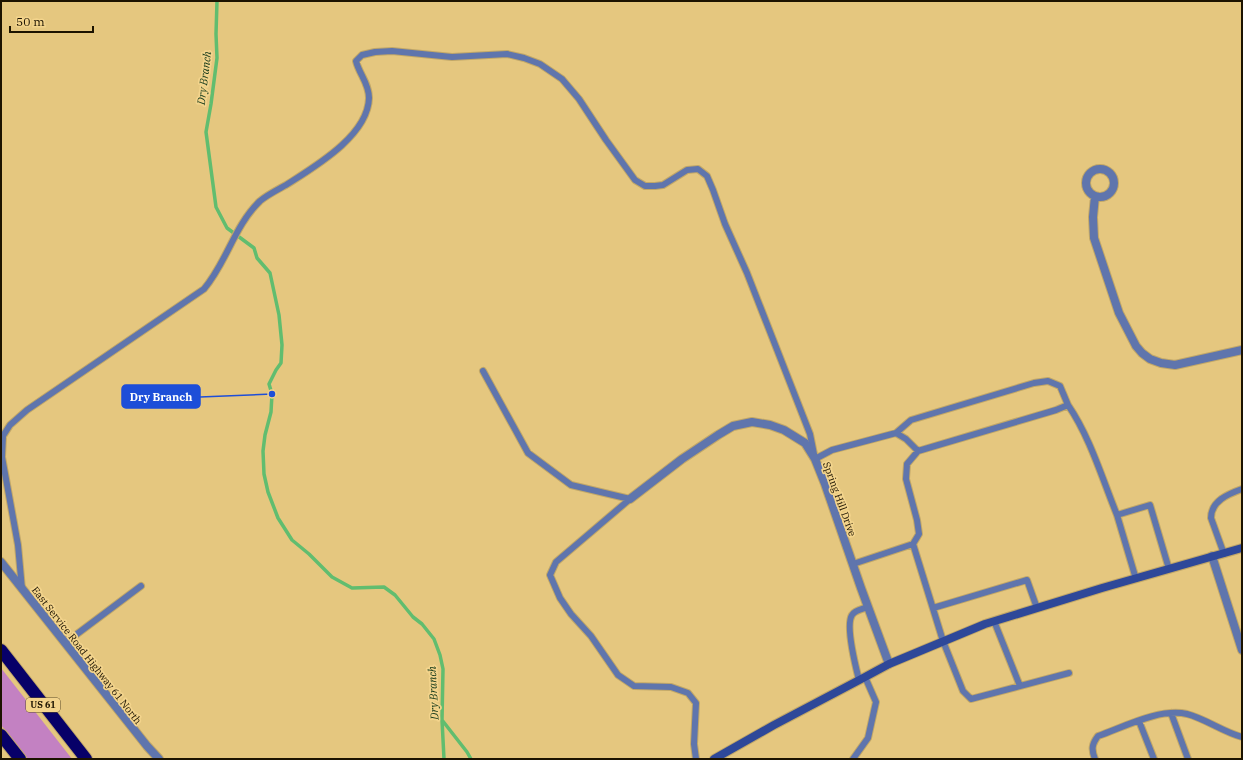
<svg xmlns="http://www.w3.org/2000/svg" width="1243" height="760" viewBox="0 0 1243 760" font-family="'IBM Plex Serif',serif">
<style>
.green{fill:#c381c2}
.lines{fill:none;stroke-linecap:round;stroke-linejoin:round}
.stream{stroke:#61bd6f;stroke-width:3.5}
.service-casing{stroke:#c1a768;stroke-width:8}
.minor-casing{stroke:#c1a768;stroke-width:10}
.secondary-casing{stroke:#c1a768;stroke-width:10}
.motorway-casing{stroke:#c1a768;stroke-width:14}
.service{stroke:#5f75ad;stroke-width:6}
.minor{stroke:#5f75ad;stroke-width:8}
.secondary{stroke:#2e4899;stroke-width:8}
.motorway{stroke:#070068;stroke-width:12}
.labels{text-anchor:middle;stroke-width:3.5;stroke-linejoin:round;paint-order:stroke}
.shield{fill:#f3d48c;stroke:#5c4d2a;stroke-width:1}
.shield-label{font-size:9px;font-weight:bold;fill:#1c1300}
.street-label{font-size:10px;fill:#1c1300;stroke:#f3d48c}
.water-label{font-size:11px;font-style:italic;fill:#0f3516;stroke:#f3d48c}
.leader{fill:none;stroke:#1d4ed8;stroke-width:1.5}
.callout-dot{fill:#1d4ed8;stroke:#f3d48c;stroke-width:1.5}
.callout{fill:#1d4ed8;stroke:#1d4ed8;stroke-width:1.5}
.callout-label{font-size:11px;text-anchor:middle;font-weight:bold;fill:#fff}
</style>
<rect width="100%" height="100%" fill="#e5c77f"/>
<path class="green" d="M1 668 72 759H28L1 725Z"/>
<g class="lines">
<path class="stream" d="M217 1 216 34 217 58 211 104 206 132 216 207 227 228 254 248 257 258 270 273 279 315 282 345 281 363 276 370 269 384 272 394 271 412 265 435 263 451 264 474 268 492 278 518 292 540 309 554 332 577 352 588 384 587 395 595 413 617 422 624 434 639 440 655 443 669 442 720 444 759
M442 720 467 752 471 759"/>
<defs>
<path id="service" d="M483 371 528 453 571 485 630 499
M1068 405C1090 437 1102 478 1117 515
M3 436 2 457 18 545 22 589
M1 439 10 425 27 410 204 289C227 262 234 226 260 201 267 195 277 190 286 185 314 167 368 136 369 98 369 83 359 74 356 61L362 55 375 52 392 51 452 57 507 54 524 58 540 64 562 79 579 99 606 140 635 180 645 186H655L663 185 687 170 698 169 707 176 713 190 725 224 747 273 810 434 815 459 832 450 896 433 906 439 918 451
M630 499 556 562 550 575 560 598 571 614 591 636 618 675 634 686 671 687 688 693 696 703 694 744 696 759
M913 544 943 641 963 691 971 699 1069 673
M1224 554 1211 518C1211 501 1228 494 1242 489
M853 564 913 544 919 534 917 520 906 479 907 464 918 451 1056 410 1068 405 1060 386 1048 381 1034 383 911 420 896 433
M1136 579 1117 515 1150 505 1169 569
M933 608 1027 580 1037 608
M994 621 1020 686
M65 643 141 586
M859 680C856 668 845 626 852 615 855 610 863 609 868 607
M1171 713 1188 759
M1139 721 1154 759
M853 759 868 738 876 702 865 677
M1095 759C1091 749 1092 744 1098 736 1124 727 1159 708 1187 714 1206 719 1223 732 1242 737"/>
<path id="minor" d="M1086 183a14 14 0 1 1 28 0a14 14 0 1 1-28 0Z
M1095 196 1093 217 1094 238 1119 313 1136 346 1142 353 1150 359 1161 363 1175 365 1242 350
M630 499 682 459 718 435 733 426 752 422 770 425 784 430 805 443 815 459 825 484 861 588 889 664
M1212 556 1242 650
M1 562 147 746 159 759"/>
<path id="secondary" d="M714 759 774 725 865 677 889 664 985 624 1102 588 1242 548"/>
<path id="motorway" d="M1 650 86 759
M1 735 20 759"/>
</defs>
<use href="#service" class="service-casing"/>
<use href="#minor" class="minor-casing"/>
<use href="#secondary" class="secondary-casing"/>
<use href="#motorway" class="motorway-casing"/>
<use href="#service" class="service"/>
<use href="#minor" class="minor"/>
<use href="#secondary" class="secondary"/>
<use href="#motorway" class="motorway"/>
</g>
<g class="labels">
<rect class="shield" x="26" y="698" width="34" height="14" rx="3"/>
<g class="shield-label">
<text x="43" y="708">US 61</text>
</g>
<g class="street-label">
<text transform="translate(840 499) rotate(70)" y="4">Spring Hill Drive</text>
<text transform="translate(87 655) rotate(52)" y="4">East Service Road Highway 61 North</text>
</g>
<g class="water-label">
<text transform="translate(204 78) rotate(-83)" y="4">Dry Branch</text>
<text transform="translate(433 693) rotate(-93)" y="4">Dry Branch</text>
</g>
</g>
<path class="leader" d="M272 394L200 397"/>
<circle class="callout-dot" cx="272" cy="394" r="4"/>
<rect class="callout" x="122" y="385" width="78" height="23" rx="4"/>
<g class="callout-label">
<text x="161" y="401">Dry Branch</text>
</g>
<rect width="1243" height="760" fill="none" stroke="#1c1300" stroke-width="4"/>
<path d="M10 26v6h83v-6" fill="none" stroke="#1c1300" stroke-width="2"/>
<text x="16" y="26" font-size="12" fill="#1c1300" stroke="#f3d48c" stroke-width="3" paint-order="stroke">50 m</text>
</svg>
